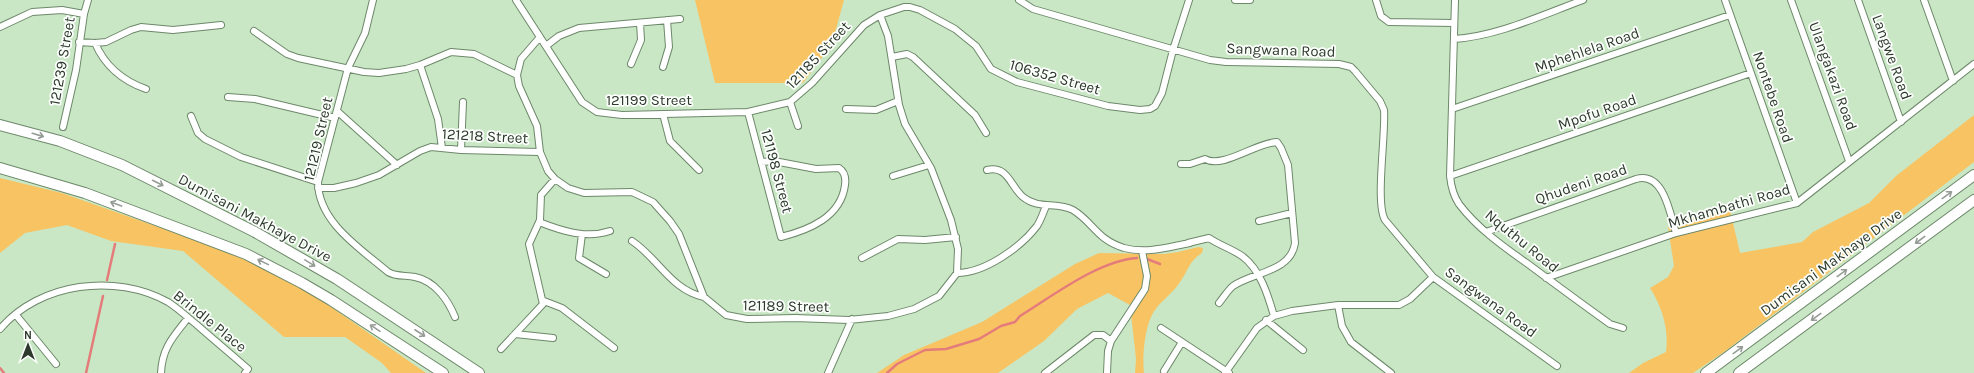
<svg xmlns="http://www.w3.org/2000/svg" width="1974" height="373" viewBox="0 0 1974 373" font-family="Karla,sans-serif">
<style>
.green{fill:#f8c463}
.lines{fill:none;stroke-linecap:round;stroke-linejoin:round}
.stream{stroke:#e47c7b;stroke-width:2.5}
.minor-casing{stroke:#6d886a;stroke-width:8}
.primary-casing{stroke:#6d886a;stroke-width:12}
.minor{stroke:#fff;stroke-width:6}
.primary{stroke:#fff;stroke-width:10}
.oneway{stroke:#969c96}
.labels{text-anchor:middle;stroke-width:3.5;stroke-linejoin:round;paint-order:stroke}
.street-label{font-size:15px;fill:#2d392c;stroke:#fcfffc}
</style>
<rect width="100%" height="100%" fill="#c9e7c5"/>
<path class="green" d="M695 0H844L833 40 823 56 803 83H715Z
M1974 115V162L1724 352 1693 373H1629L1643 363 1666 352C1669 328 1662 307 1650 288L1668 277 1674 266 1668 227 1682 221 1730 210 1740 253 1802 242 1813 232 1869 203 1896 176Z
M0 178 62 193 215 247 256 264 314 295 426 373H391L382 363 345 337H284L183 251 111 241 67 225 25 233 0 253Z
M1198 247 1203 248 1202 253C1188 262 1189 270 1180 282 1173 293 1163 299 1155 310 1145 323 1142 356 1144 373H1135L1136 359 1130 305 1108 293 1077 309 1044 341 998 373H877L904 355 982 322 1075 264 1099 253 1164 254 1178 252Z"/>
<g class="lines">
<path class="stream" d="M1147 259 1160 264
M107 280 115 244
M0 368 4 373
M86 373 103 296
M887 373 897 364 925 350 946 349 979 339 1001 326 1015 322 1020 316C1054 295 1098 261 1137 258"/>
<defs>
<path id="minor" d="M373 0 365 33 348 68 318 182C318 222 361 249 388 272 396 277 406 275 415 277 435 281 448 300 455 317
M516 0 582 102 597 112 622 115 748 112 790 102 798 126
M1019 0 1033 9 1210 60 1226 62 1339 64 1351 67 1355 71 1380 101 1384 110C1386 134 1375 203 1385 220L1433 277 1557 366
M1235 0H1250
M1376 0 1381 16 1389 22 1454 23
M1455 0 1450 176C1451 186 1453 195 1459 204 1478 229 1504 247 1528 264 1555 284 1582 304 1610 324L1623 328
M1725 0 1797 203
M1791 0 1849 161
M1858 0 1901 122
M1924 0 1953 81
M0 27 32 12 62 10 84 14
M254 31 287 54 298 58 364 72 379 73 406 69 420 65 451 52 474 54 517 75
M540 37 521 59 517 75 519 86 537 126 540 152 548 171 555 179 568 188 584 193 632 192 653 202 670 221 679 234 704 297 726 315 747 319 795 318 849 320 888 316 914 309 939 296 957 273 958 249 951 220 931 168 905 124 899 105 888 36 880 15
M1454 39C1498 36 1542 15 1583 0
M79 42 95 43 106 42 131 30 141 27 173 30 221 25
M95 43C105 66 123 81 146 89
M546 46 559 36 579 28 680 19
M892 57 907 54 913 57 975 115 986 133
M631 64 641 40 640 23
M420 65 438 119 442 148
M663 67 669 47 667 20
M228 97 255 99 335 118
M790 102 812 83 864 25 880 15 904 7H910L920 10 955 29 976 46 991 69 1017 82 1108 106 1140 110 1150 109 1155 106 1162 93 1173 50 1189 0
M846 109 876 110 898 101
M1452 109 1730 15
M337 111 397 165
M748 112C759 153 770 195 781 237 809 230 841 217 845 185 846 178 845 172 839 168L816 169 774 161 761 162
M663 114 670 141 699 170
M191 116 198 133 205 139 241 157 318 182
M63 127 76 70 84 14 88 0
M461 150 463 102
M1181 164H1190L1205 159C1223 169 1255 143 1277 142L1281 148 1288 165 1295 243C1291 272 1253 272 1233 286 1228 290 1224 297 1219 303
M987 170C1008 165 1010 186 1023 197 1039 210 1057 201 1073 210 1094 223 1096 239 1124 248 1147 254 1168 247 1190 243
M893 176 929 165
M1450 176 1751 73
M318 188H334L356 183 379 175 420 151 431 147 461 150 540 152
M1259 221 1292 213
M539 222C562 231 586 239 610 231
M1486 232 1636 179C1664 171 1670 214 1676 233
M582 234 579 258 606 274
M632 241C658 258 671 290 704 297
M1188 243 1209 238C1219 245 1232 249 1242 256 1260 269 1268 295 1274 316
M862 258 898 239 925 240 956 237
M957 273C985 273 1021 247 1037 226 1041 220 1043 213 1046 206
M1546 278 1676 233 1797 203 1974 64
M544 301 562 308 614 348
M1338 305 1342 326 1351 342 1391 373
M16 315 56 364
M1266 320 1303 350
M1161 328 1229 373
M0 329C40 282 116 273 168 302 179 309 187 317 197 325 214 340 231 354 248 369L245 373
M515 334 553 338
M501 349 543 304 529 244 540 220 541 195 555 179
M1164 371 1182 342
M161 373C162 348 173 337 188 318
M828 373 852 319
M1045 373 1094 335H1103L1111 341
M1107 373 1108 351 1111 341 1145 289 1147 276 1142 251
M1225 373 1257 328 1274 316 1292 311 1338 305H1399L1410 299 1433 277"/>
<path id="primary" d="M0 125 60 141 122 165 255 232 337 279 479 373
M0 168 85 193 246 254 302 283 331 300 443 373
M1706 373 1974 175
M1739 373 1974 200"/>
</defs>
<use href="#minor" class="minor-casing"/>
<use href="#primary" class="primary-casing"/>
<use href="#minor" class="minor"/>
<use href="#primary" class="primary"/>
</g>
<defs><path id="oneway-shaft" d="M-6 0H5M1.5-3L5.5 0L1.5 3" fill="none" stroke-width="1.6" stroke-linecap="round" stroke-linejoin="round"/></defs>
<g class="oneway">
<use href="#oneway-shaft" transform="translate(38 135) rotate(16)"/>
<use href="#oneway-shaft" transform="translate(158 183) rotate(27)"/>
<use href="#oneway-shaft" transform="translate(1947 195) rotate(-36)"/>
<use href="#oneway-shaft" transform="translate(116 204) rotate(-160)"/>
<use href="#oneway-shaft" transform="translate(1920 240) rotate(143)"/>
<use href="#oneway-shaft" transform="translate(263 262) rotate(-154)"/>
<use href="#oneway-shaft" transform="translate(310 263) rotate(31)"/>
<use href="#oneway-shaft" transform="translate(1842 273) rotate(-36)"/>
<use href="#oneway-shaft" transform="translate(1816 317) rotate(144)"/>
<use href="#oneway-shaft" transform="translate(375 328) rotate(-146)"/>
<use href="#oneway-shaft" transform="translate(420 333) rotate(33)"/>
<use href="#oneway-shaft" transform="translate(1738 350) rotate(-36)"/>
</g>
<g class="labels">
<g class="street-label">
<text transform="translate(1281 50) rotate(2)" y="5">Sangwana Road</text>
<text transform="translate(1587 50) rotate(-19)" y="5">Mphehlela Road</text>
<text transform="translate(818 55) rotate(-47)" y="5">121185 Street</text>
<text transform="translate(1892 57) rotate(70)" y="5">Langwe Road</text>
<text transform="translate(62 61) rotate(-80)" y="5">121239 Street</text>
<text transform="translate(1833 76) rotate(70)" y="5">Ulangakazi Road</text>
<text transform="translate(1055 77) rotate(16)" y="5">106352 Street</text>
<text transform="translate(1773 97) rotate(71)" y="5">Nontebe Road</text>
<text x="649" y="105">121199 Street</text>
<text transform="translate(1597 112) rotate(-19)" y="5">Mpofu Road</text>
<text transform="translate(485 136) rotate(3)" y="5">121218 Street</text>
<text transform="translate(318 139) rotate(-77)" y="5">121219 Street</text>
<text transform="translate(777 171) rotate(75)" y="5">121198 Street</text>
<text transform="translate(1581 184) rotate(-19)" y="5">Qhudeni Road</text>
<text transform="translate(1729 206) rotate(-16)" y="5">Mkhambathi Road</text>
<text transform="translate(255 218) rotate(28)" y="5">Dumisani Makhaye Drive</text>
<text transform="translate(1522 241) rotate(39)" y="5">Nquthu Road</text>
<text transform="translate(1831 262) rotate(-36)" y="5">Dumisani Makhaye Drive</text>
<text transform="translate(1491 302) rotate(36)" y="5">Sangwana Road</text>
<text transform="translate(786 306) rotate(1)" y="5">121189 Street</text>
<text transform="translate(210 321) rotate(39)" y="5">Brindle Place</text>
</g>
</g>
<g transform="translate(28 345)" stroke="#fcfffc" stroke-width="3" paint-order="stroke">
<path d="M0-3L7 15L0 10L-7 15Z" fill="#2d392c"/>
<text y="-6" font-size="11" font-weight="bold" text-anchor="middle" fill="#2d392c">N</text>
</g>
</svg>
